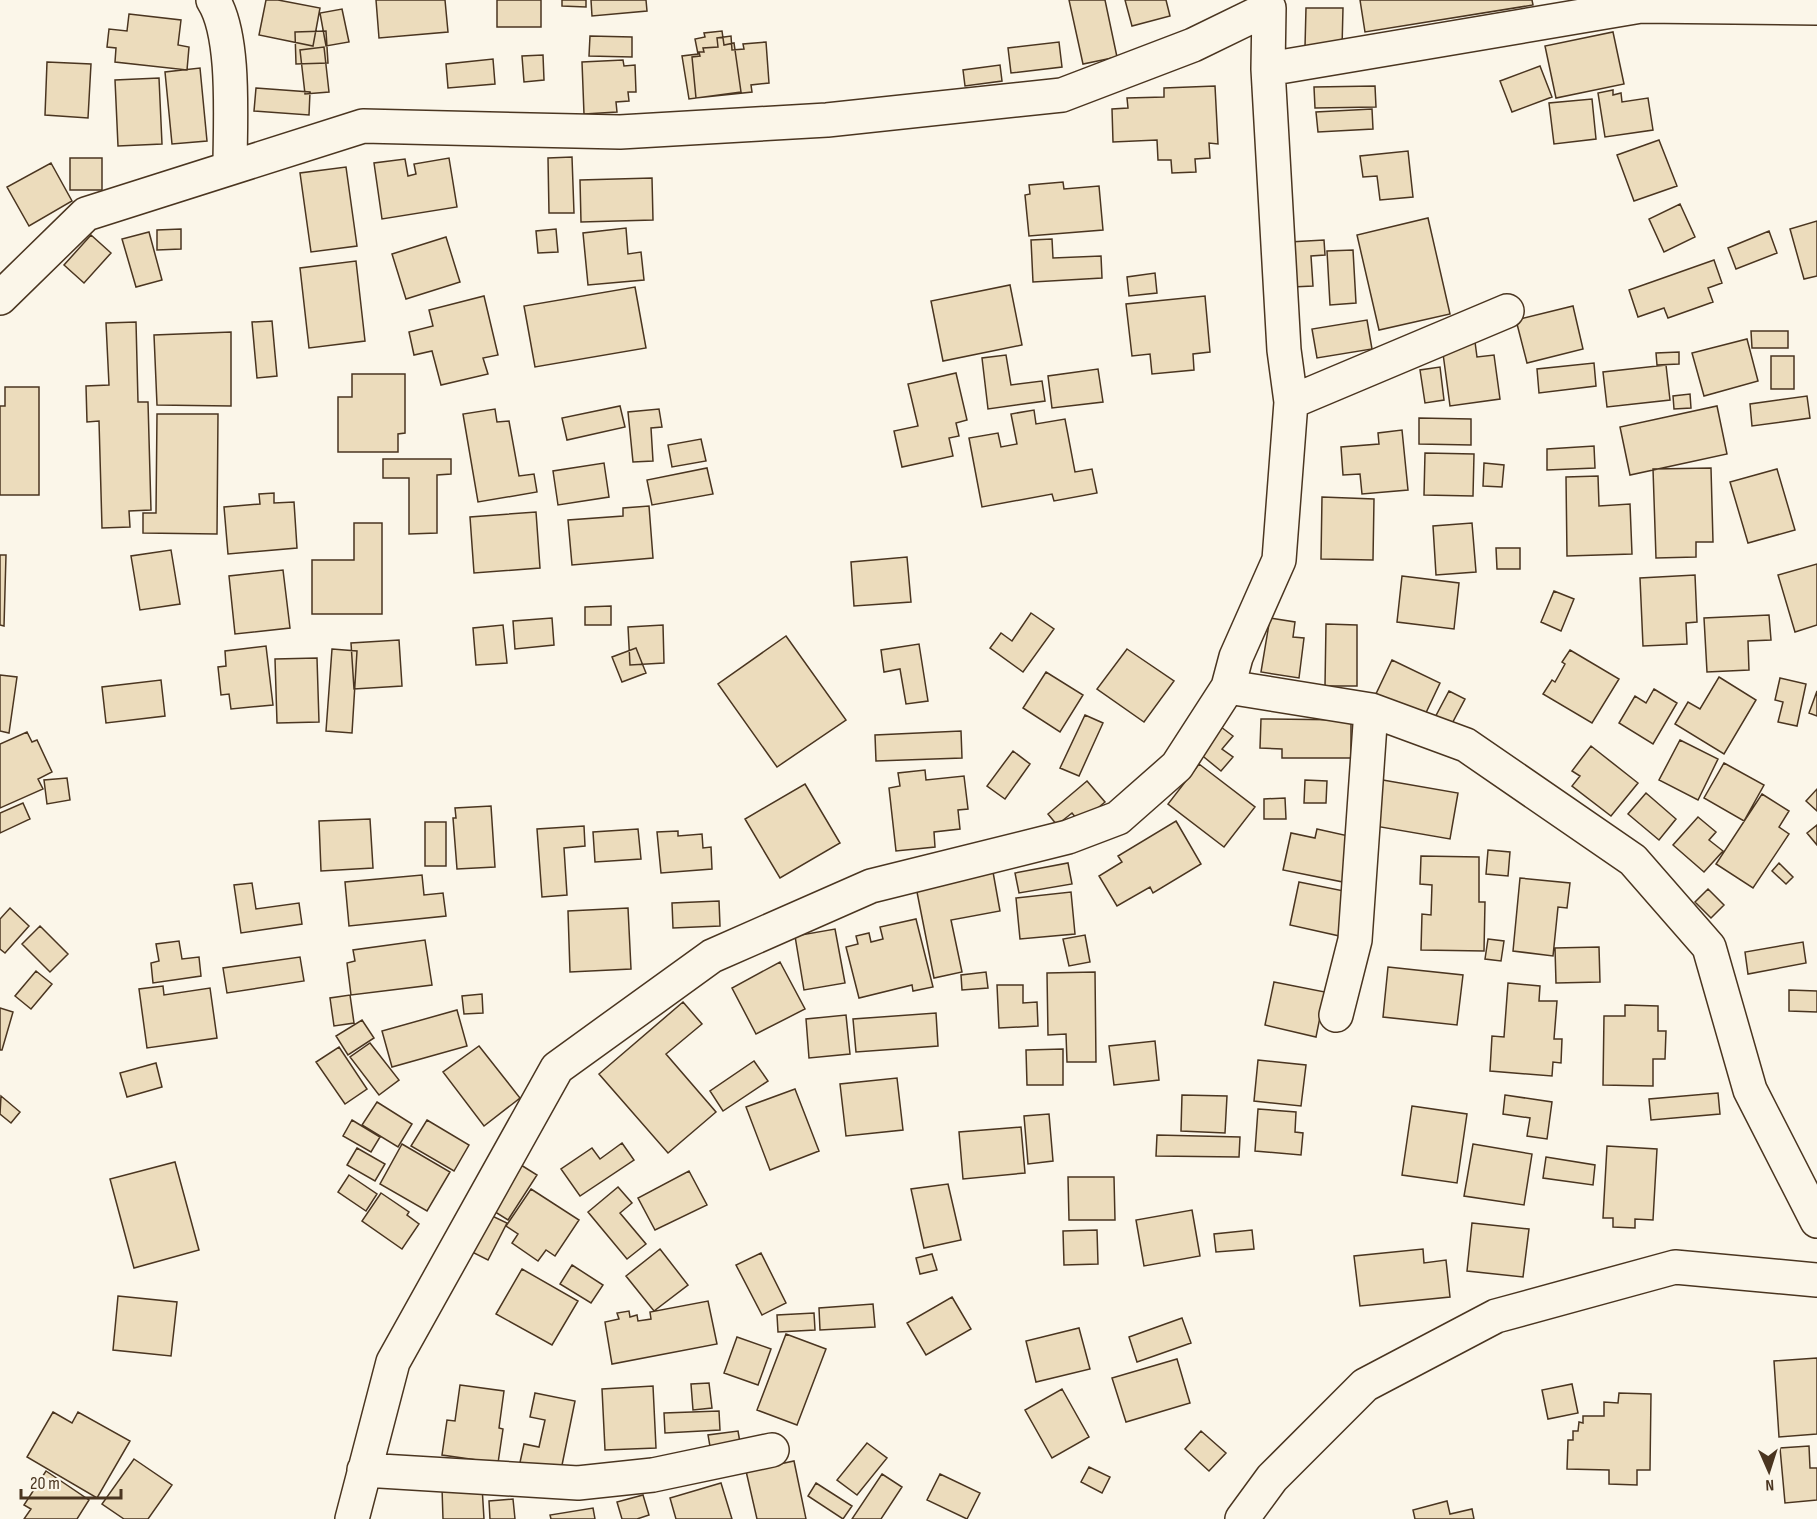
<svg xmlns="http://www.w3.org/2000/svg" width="1817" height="1519" viewBox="0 0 1817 1519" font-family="'Sofia Sans Condensed',sans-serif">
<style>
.building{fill:#ecdcbc;stroke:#4a3520;stroke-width:1.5}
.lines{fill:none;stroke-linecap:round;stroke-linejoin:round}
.minor-casing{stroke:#4a3520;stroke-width:36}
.minor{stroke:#fbf6e9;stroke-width:33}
</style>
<rect width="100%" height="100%" fill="#fbf6e9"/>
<path class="building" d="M266 0H278L320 8 313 46 259 35Z
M376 0H445L448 32 379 38Z
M497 0H541V27H497Z
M562 0H586V7L562 6Z
M591 0H646L647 11 592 16Z
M1069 0H1105L1117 57 1083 64Z
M1125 0H1166L1170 16 1132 26Z
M1360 0H1532L1533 5 1365 32Z
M1306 8H1343L1342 48 1305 47Z
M342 9 349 42 326 46 320 13Z
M129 14 181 20 178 45 189 47 187 70 115 62 116 48 107 47 109 29 127 31Z
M326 31 328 63 296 64 295 32Z
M722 31 724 45 734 43 741 92 689 99 682 56 698 54 695 39 705 37 704 33Z
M1613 32 1624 84 1556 98 1545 46Z
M590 36 632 37V57L589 56Z
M731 36 732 50 744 49 743 44 766 42 769 83 751 85 752 92 696 98 692 57 700 56 699 52H704L703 48 718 47 717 38Z
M1059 42 1062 67 1011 73 1008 48Z
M324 47 329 92 305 94 300 50Z
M543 55 544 80 524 82 522 56Z
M493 59 495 84 448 88 446 64Z
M623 60 624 66 635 65 636 92H628L629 101 616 102 617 112 584 114 582 62Z
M47 62 91 64 88 118 45 115Z
M1000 65 1002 81 965 86 963 70Z
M1540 66 1552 97 1512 112 1500 81Z
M200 68 207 141 172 144 165 72Z
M159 78 162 144 118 146 115 80Z
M1215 86 1218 144 1209 143 1210 158 1195 159 1196 172 1172 173 1171 160H1158L1157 140 1113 142 1112 109 1128 108 1127 98 1164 97V88Z
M1375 86 1376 107 1315 108 1314 87Z
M256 88 310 92 309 115 254 111Z
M1613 90V95L1621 93 1622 102 1648 98 1653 130 1605 137 1598 93Z
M1592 99 1596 139 1554 144 1549 103Z
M1372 109 1373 129 1318 132 1316 112Z
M1659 140 1677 186 1634 201 1617 155Z
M1408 151 1413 197 1380 200 1377 176 1363 177 1360 156Z
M572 157 574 213H549L548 158Z
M70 158H102V190H70Z
M449 158 457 207 382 219 374 163 405 159 408 176 416 174 414 164Z
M51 163 72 201 29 226 7 187Z
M346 167 357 246 311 252 300 173Z
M652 178 653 220 581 222 580 180Z
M1063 182 1064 189 1099 186 1103 230 1029 236 1025 195 1030 194 1029 185Z
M1680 204 1695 237 1664 252 1649 219Z
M1428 218 1450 314 1379 330 1357 235Z
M1817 221V276L1804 279 1790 229Z
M626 228 628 254 641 252 644 280 588 285 583 233Z
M181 229V249L157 250V230Z
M556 229 558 252 538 253 536 231Z
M1769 231 1777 253 1736 269 1728 248Z
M149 232 162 280 136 287 122 239Z
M91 235 111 253 84 283 64 265Z
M446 237 460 282 406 299 392 254Z
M1052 239 1053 258 1101 256 1102 278 1033 282 1031 240Z
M1324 240 1325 255 1311 256 1313 286 1292 287 1289 242Z
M1353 250 1356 303 1330 305 1327 251Z
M1714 260 1722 283 1708 288 1713 302 1668 318 1664 308 1638 317 1629 290Z
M356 261 365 341 309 348 300 268Z
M1155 273 1157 293 1129 296 1127 277Z
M1010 285 1022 345 943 361 931 301Z
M635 287 646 348 535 367 524 306Z
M484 296 498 355 483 358 488 374 441 385 432 351 414 355 409 332 433 326 429 310Z
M1205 296 1210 352 1193 354 1194 370 1152 374 1150 354 1132 356 1126 304Z
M1573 306 1583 349 1527 363 1516 320Z
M1367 320 1372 349 1317 358 1312 329Z
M272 321 277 376 257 378 252 322Z
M136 322 138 402H148L151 510 129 511 130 527 102 528 99 421 87 422 86 386 109 385 106 323Z
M1751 331H1788V348H1752Z
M231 332V406L157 405 154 335Z
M1747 339 1758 381 1704 396 1692 353Z
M1475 342 1477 357 1494 355 1500 399 1450 406 1442 346Z
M1679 352V364L1657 365 1656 353Z
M1006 355 1011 385 1042 381 1045 401 988 409 982 358Z
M1771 356H1794V389H1771Z
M1594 363 1596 386 1539 393 1537 369Z
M1666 365 1670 400 1607 407 1603 372Z
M1440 367 1444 400 1425 403 1420 370Z
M1098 369 1103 402 1052 408 1048 376Z
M956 373 967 420 956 423 959 436 949 438 953 456 902 467 894 431 918 426 908 384Z
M352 374H405V433L398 434V452H338V397H352Z
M5 387H39V495H0V406H5Z
M1690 394 1691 408 1674 409 1673 396Z
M1807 396 1810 418 1752 426 1750 404Z
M620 406 625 427 567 440 562 418Z
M1717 406 1727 454 1630 475 1620 427Z
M495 409 497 422 509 421 519 476 534 474 537 492 478 502 463 414Z
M659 409 662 427 651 428 653 461 633 462 628 412Z
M1034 410 1036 424 1065 419 1075 472 1092 469 1097 493 1054 501 1052 494 982 507 969 438 998 433 1001 447 1017 444 1011 414Z
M157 414H218L217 534 143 533V513H156Z
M1419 418 1471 419V445L1419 444Z
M1402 430 1408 490 1362 494 1360 474 1343 475 1341 447 1379 444 1378 433Z
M701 439 706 461 672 467 668 445Z
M1594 446 1595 468 1547 470V449Z
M1425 453 1474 454 1473 496 1424 495Z
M383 459H451V474L437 475V533L409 534V478H383Z
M604 463 609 497 558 505 553 471Z
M1484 463 1504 465 1502 487 1483 486Z
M707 468 713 494 652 505 647 480Z
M1711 468 1713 542H1696V557L1656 558 1653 469Z
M1777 469 1795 530 1748 543 1730 482Z
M1598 476 1599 506 1630 504 1632 554 1567 556 1566 477Z
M274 493V503L294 502 297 548 228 554 224 507 260 504 259 494Z
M1322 497 1374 499 1373 560 1321 559Z
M649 506 653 558 572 565 568 520 623 516V508Z
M536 512 540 568 474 573 470 517Z
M354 523H382V614H312V560H354Z
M1472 523 1476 572 1436 575 1433 526Z
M1496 548H1520V569H1497Z
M171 550 180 604 140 610 131 556Z
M0 555H6L4 626 0 625Z
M907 557 911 602 854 606 851 562Z
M1817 564V625L1795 632 1778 575Z
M283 570 290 628 235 634 229 576Z
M1695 575 1697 622 1686 623 1687 644 1643 646 1640 578Z
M1402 576 1459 583 1454 629 1397 622Z
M1554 591 1574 599 1561 631 1541 622Z
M611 606V625H585V607Z
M1031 613 1054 629 1023 672 990 648 1001 633 1012 641Z
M1769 615 1771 640 1748 641 1749 670 1707 672 1704 618Z
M552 618 554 645 515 649 513 621Z
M1270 618 1295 622 1293 637 1304 638 1299 678 1261 672Z
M1326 624 1357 625V686H1325Z
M503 625 507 663 476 665 473 628Z
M663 625 664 663 630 665 628 627Z
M786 636 846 720 777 767 718 684Z
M399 640 402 686 354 689 351 643Z
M919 644 928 701 906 704 900 669 884 672 881 650Z
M266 646 273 705 231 709 229 694 221 695 218 667 226 666 225 651Z
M636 648 646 673 622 682 612 657Z
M332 649 357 651 352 733 326 731Z
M1127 649 1174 681 1144 722 1097 689Z
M1570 650 1619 679 1592 723 1543 694 1552 680 1555 682 1565 664 1562 662Z
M317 658 319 722 277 723 275 659Z
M1392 660 1440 683 1423 719 1375 696Z
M1046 672 1083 695 1060 732 1023 708Z
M0 675 17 677 9 733 0 731Z
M1719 677 1756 700 1724 754 1675 724 1688 702 1700 709Z
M1780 678 1806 684 1797 726 1778 722 1783 702 1775 700Z
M161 680 165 716 106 723 102 687Z
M1654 689 1677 703 1653 744 1619 723 1635 696 1646 703Z
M1449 691 1465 699 1447 733 1431 725Z
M1817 691V716L1809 713Z
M1085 715 1103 723 1079 776 1060 768Z
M1261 719 1351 720V758H1282V749L1260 748Z
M1221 727 1233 736 1222 749 1233 757 1221 771 1199 753Z
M961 731 962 758 876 761 875 735Z
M27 732 32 742 37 740 52 772 38 779 43 789 0 808V744Z
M1680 740 1718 759 1698 800 1659 780Z
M1591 746 1638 783 1611 816 1572 786 1580 776 1572 771Z
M1013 751 1030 764 1005 799 987 786Z
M1724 763 1764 785 1744 821 1704 798Z
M1199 764 1255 807 1224 847 1168 804Z
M925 770 926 780 964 776 968 809 958 810 960 829 934 832 935 847 896 851 889 788 900 786 898 773Z
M67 778 70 800 47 804 44 780Z
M1377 779 1458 793 1450 839 1369 825Z
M1305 780 1327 781 1326 803H1304Z
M1087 781 1105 802 1080 823 1072 813 1057 825 1048 814Z
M805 784 840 843 780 878 745 819Z
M1817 789V811L1806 801Z
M1646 793 1676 819 1659 840 1628 814Z
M1762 794 1789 811 1779 827 1789 834 1753 888 1716 864Z
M1285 798 1286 819H1264V799Z
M23 803 30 819 0 833V813Z
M491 806 495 867 457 869 453 818H456L455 808Z
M1698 817 1716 832 1709 840 1723 851 1704 872 1673 845Z
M370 819 373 868 321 871 319 821Z
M1176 821 1201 864 1153 893 1150 887 1117 906 1099 876 1122 862 1118 856Z
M425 822H446V866H425Z
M1817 825V845L1807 833Z
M584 826 585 846 564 848 567 895 542 897 537 829Z
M638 829 641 859 595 862 593 832Z
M1317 829 1353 837 1343 882 1283 870 1291 833 1315 838Z
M678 831V836L702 834 703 848 711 847 712 869 661 873 657 832Z
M1488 850 1510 852 1508 876 1486 874Z
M1421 856 1479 857V902H1485L1484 951 1421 950 1422 914 1431 915 1432 885 1420 884Z
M1068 863 1072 884 1019 893 1015 873Z
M1779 863 1793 877 1786 884 1772 871Z
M993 872 1000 911 951 920 962 972 934 978 916 887Z
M422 875 424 895 443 893 446 916 349 926 345 882Z
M1520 878 1570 883 1567 908 1558 907 1553 956 1513 951Z
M1299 882 1354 893 1344 937 1290 925Z
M252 883 256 909 299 903 302 924 241 933 234 885Z
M1708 889 1724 905 1711 918 1695 902Z
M1071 892 1075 934 1020 939 1016 898Z
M719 901 720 926 673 928 672 903Z
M10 908 29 926 5 953 0 949V919Z
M628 908 631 969 570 972 568 911Z
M916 919 933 987 913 991 912 985 859 998 846 947 858 944 856 936 869 933 871 942 883 939 880 927Z
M40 926 68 954 50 972 22 944Z
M835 929 845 983 804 990 795 936Z
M1085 935 1090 962 1069 966 1063 939Z
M1488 939 1504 941 1501 961 1485 959Z
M425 940 432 985 351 995 347 963 355 961 353 950Z
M179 941 182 959 199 957 201 976 153 983 151 963 159 961 156 944Z
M1803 942 1806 963 1748 974 1745 952Z
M1599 947 1600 982 1556 983 1555 948Z
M300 957 304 981 227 993 223 968Z
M780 962 805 1009 756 1034 732 988Z
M1388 967 1463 975 1457 1025 1383 1017Z
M36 971 52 984 31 1009 15 996Z
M986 972 988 988 962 990 961 975Z
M1095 972 1096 1062H1067L1066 1034 1048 1035 1047 973Z
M1274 982 1325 992 1316 1037 1265 1025Z
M1508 983 1540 986 1539 1001H1557L1554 1039H1562L1561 1063 1553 1062 1552 1076 1490 1071 1492 1036 1504 1037Z
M997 985H1023V1003L1037 1002 1038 1026 999 1028Z
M163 986 164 995 210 988 217 1038 147 1048 139 989Z
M1789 990 1817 991V1012L1789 1011Z
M482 994 483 1013 464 1014 462 996Z
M350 995 354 1023 334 1026 330 998Z
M683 1002 702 1024 666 1054 716 1112 668 1153 599 1074Z
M1625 1005 1658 1006V1031H1666L1665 1059H1653V1086L1603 1085 1604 1016H1625Z
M0 1008 13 1012 2 1050H0Z
M457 1010 467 1046 392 1067 382 1031Z
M936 1013 938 1046 856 1052 853 1019Z
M846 1015 850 1054 809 1058 806 1019Z
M362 1020 374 1038 348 1055 336 1036Z
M1155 1041 1159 1080 1114 1085 1109 1046Z
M370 1043 399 1080 379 1095 350 1057Z
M479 1046 520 1098 484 1126 443 1072Z
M339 1047 367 1089 345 1104 316 1062Z
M1063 1049V1085H1027L1026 1050Z
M1258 1060 1306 1065 1301 1106 1254 1101Z
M754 1061 768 1081 723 1111 710 1091Z
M156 1063 162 1087 127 1097 120 1073Z
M897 1078 903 1130 846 1136 840 1084Z
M795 1089 819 1151 770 1170 746 1107Z
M1718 1093 1720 1114 1651 1120 1649 1099Z
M1182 1095 1227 1096 1225 1133 1181 1131Z
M1505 1095 1552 1102 1547 1139 1527 1136 1530 1118 1503 1114Z
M1 1096 20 1112 11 1123 0 1114Z
M377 1102 412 1124 398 1147 362 1125Z
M1412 1106 1467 1114 1457 1183 1402 1175Z
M1258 1109 1296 1112 1295 1132 1303 1133 1301 1155 1255 1151Z
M1049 1114 1053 1161 1028 1164 1024 1116Z
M352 1120 380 1137 371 1152 343 1136Z
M427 1120 469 1145 454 1171 411 1146Z
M1021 1127 1025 1173 963 1179 959 1132Z
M1157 1135 1240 1137 1239 1157 1156 1156Z
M622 1143 634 1160 580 1196 561 1169 592 1148 600 1159Z
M402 1144 450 1172 427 1211 380 1184Z
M1473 1144 1532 1154 1524 1205 1464 1196Z
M1607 1146 1657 1149 1653 1220 1635 1219V1228L1613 1227V1218H1603Z
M357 1148 385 1164 375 1181 347 1165Z
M1546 1157 1595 1165 1593 1185 1543 1178Z
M175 1162 199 1250 134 1268 110 1179Z
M521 1165 537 1175 508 1220 492 1210Z
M689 1171 707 1205 655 1230 638 1198Z
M349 1175 377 1194 366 1211 338 1192Z
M1068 1177H1114L1115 1220H1069Z
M948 1184 961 1240 924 1248 911 1189Z
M618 1187 632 1203 620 1213 646 1244 627 1259 588 1212Z
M531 1189 579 1220 555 1256 546 1250 538 1261 512 1243 518 1234 506 1226Z
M381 1193 409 1212 407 1215 419 1224 402 1249 362 1221Z
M1192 1210 1200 1256 1144 1266 1136 1220Z
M488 1214 507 1223 488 1260 470 1251Z
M1472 1223 1529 1229 1523 1277 1467 1271Z
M1097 1230 1098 1264 1064 1265 1063 1231Z
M1252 1230 1254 1249 1216 1252 1214 1234Z
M660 1249 688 1285 654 1311 626 1276Z
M1423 1249 1424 1263 1446 1260 1450 1297 1360 1306 1354 1256Z
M761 1253 786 1303 762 1315 736 1265Z
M932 1254 937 1270 920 1274 916 1258Z
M572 1265 603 1285 591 1303 560 1284Z
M522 1269 578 1301 552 1345 496 1314Z
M118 1296 177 1302 171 1356 113 1350Z
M952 1297 971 1329 926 1355 907 1323Z
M708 1301 717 1344 612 1364 605 1322 619 1319 617 1313 629 1311 630 1317 637 1315 638 1321 651 1319 650 1312Z
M873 1304 875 1327 820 1330 819 1308Z
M814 1313 815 1330 778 1332 777 1315Z
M1182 1318 1191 1343 1137 1362 1129 1337Z
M1079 1328 1090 1369 1036 1382 1026 1341Z
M786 1334 826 1349 797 1425 757 1410Z
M737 1337 771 1349 758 1385 724 1373Z
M1817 1358V1434L1779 1437 1774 1361Z
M1177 1359 1190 1403 1126 1422 1112 1378Z
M709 1383 712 1408 693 1410 691 1384Z
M1572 1384 1578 1413 1548 1419 1542 1390Z
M460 1385 504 1391 499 1428 503 1429 498 1463 442 1455 447 1420 455 1421Z
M653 1386 656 1448 605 1450 602 1389Z
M1062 1389 1089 1437 1052 1458 1025 1410Z
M535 1393 575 1401 560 1475 519 1467 524 1444 539 1447 545 1420 530 1417Z
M1619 1393 1651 1394 1650 1470H1637V1485L1609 1484V1470L1567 1469 1568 1440H1573V1431H1578L1579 1422 1583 1423V1416H1604V1402L1618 1403Z
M719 1411 720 1430 665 1433 664 1413Z
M53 1412 72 1423 78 1412 130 1441 97 1498 27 1457Z
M738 1431 742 1454 712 1458 708 1435Z
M1201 1431 1226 1453 1209 1471 1185 1449Z
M867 1443 887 1458 857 1495 837 1480Z
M1809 1446 1810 1468H1817V1500L1785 1503 1780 1448Z
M134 1459 172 1485 148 1519H124L102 1504Z
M794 1461 806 1519H757L746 1471Z
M1089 1467 1110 1477 1102 1493 1081 1482Z
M46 1471 89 1500 77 1519H24L31 1509 24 1505Z
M882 1474 902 1487 881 1519H852Z
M940 1474 980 1493 967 1519 927 1500Z
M721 1483 732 1519H676L670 1498Z
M816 1483 852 1506 843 1519 808 1496Z
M482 1486 484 1519H443L442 1488Z
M643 1495 649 1515 637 1519H622L617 1502Z
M513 1499 515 1519H490L489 1501Z
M1447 1501 1450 1514 1472 1509 1474 1519H1415L1413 1510Z
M593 1508 595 1519H551L550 1515Z"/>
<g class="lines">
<defs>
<path id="minor" d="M213 0C236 36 230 123 230 168
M1268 69 1641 6 1817 8
M0 298 86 214 363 126 620 132 827 120 1062 95 1193 45 1269 8 1268 69 1284 350 1291 402 1279 560 1236 657 1228 687 1177 766 1118 818 1068 837 871 886 712 956 557 1068 393 1362 352 1519
M1291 402 1507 311
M1228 687 1371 710 1466 745 1633 860 1709 947 1750 1090 1817 1221
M1336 1015 1355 940 1371 710
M364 1470 578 1483 653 1475 772 1450
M1242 1519 1272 1478 1365 1385 1496 1316 1675 1267 1817 1280"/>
</defs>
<use href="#minor" class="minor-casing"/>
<use href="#minor" class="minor"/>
</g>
<g transform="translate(1769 1471) rotate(177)" stroke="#fbf6e9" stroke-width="4.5" paint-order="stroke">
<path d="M0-4.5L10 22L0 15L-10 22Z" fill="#4a3520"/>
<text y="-9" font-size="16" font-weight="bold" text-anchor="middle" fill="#4a3520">N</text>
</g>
<path d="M21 1489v9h100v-9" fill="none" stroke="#4a3520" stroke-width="3"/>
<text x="30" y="1489" font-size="18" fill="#4a3520" stroke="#fbf6e9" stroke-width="4.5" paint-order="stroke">20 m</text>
</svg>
